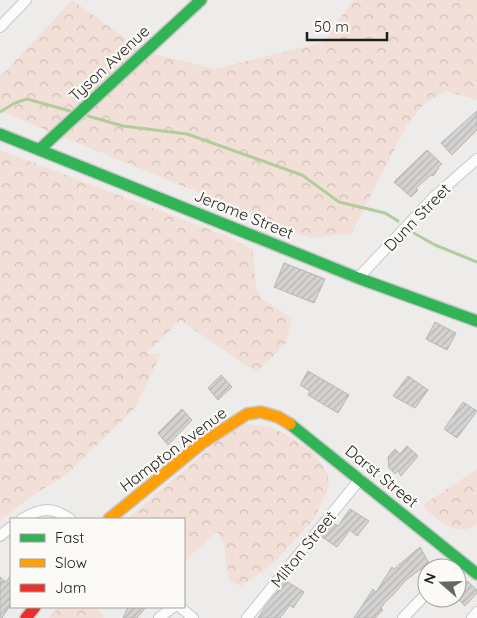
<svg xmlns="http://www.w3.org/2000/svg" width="477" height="618" viewBox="0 0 477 618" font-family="Quicksand,sans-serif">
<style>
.forest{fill:url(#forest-crowns)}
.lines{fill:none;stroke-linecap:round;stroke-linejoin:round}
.stream{stroke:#b2cc9c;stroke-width:3}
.building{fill:url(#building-hatch);stroke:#b8b7b6}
.street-casing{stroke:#c8c7c5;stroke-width:12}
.fast-casing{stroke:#c8c7c5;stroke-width:14}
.slow-casing{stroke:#c8c7c5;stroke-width:14}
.jam-casing{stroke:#c8c7c5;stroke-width:14}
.street{stroke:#fcfcfc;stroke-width:10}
.fast{stroke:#30b455;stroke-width:11}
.slow{stroke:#ff9f0a;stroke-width:11}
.jam{stroke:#e5322d;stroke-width:11}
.labels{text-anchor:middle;stroke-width:4.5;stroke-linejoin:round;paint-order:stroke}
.street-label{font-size:16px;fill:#1f1f1d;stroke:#fcfaf6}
</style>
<defs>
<pattern id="forest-crowns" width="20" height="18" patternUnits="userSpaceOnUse" patternTransform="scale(1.25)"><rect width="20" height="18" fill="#f2e0d8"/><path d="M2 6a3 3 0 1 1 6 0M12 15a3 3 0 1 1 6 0" fill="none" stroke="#cfc0b9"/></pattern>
<pattern id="building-hatch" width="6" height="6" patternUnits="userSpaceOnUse" patternTransform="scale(1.25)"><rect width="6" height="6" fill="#d4d3d2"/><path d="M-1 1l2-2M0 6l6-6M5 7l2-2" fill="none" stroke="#b6b5b4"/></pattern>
</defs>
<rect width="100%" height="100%" fill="#edecea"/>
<path class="forest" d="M72 0 143 51 215 69 324 42 353 0H477V100L445 91 423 105 407 125 351 234 309 238 0 111V77Z
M0 150 227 236 253 250 256 288 262 299 292 318 286 343 257 373 180 320 146 354H161L134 409 66 475 33 495 0 521Z
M246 424 271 427 294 439 315 454 328 474 329 487 314 519 272 565 241 586 229 581 224 544 217 532 189 557 184 564V519H127L234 427Z
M477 469V523C474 525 470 529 467 529 451 533 431 516 423 505Z
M59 607H97L104 618H49Z"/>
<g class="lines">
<path class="stream" d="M0 112 15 103 27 99 70 111
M88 116 123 126 187 134 302 175 339 202 385 213 398 221
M412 232 435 245 477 262"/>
</g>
<path class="building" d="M477 111V130L452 155 441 143Z
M427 150 442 164 438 167 439 168 433 176 431 175 416 188 418 190 411 197 394 182Z
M284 263 325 279 314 303 274 287Z
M435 322 456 333 447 350 426 339Z
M308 371 349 395 338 413 308 395 310 391 300 385Z
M221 375 232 387 218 400 208 388Z
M408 376 428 390 415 408 393 396Z
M463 402 477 411 457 438 444 429Z
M182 409 192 420 168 445 158 433Z
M407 446 418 456 401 476 398 471 395 474 389 468 388 457 395 449 400 454Z
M350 509 369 521 357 536 350 530 337 547 322 537 333 523 338 526Z
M420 547 429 563 406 580 393 595 386 601 381 608 383 610 375 618H354L373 589 376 592 392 567 394 569Z
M11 575V604L2 618H0V577L6 582Z
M286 581 304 592 293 608 290 605 280 618H258L265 607Z
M467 581 477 590V593L465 606 457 598V593Z
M128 607H146L137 618H123Z"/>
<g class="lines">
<defs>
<path id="street" d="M0 27 26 0
M358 278 435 196 477 159
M22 519C42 508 51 506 70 519
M0 536 11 527
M450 568 458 559
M180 607 193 618
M159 618 173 607
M247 618 360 479
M403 618 427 593
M472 618 477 612"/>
<path id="fast" d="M0 134 358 278 477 321
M39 150 201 0
M290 424 477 574"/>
<path id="slow" d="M109 519 201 444 247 414 261 412 278 417 290 424"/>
<path id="jam" d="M26 618 35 607"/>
</defs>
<use href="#street" class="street-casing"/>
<use href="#fast" class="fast-casing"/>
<use href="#slow" class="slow-casing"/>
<use href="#jam" class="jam-casing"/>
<use href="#street" class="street"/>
<use href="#fast" class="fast"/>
<use href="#slow" class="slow"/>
<use href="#jam" class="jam"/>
</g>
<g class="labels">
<g class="street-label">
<text transform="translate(109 63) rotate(-43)" y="6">Tyson Avenue</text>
<text transform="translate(244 214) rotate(22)" y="6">Jerome Street</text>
<text transform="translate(417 217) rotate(-46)" y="6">Dunn Street</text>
<text transform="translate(173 449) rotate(-37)" y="6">Hampton Avenue</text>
<text transform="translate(382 476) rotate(39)" y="6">Darst Street</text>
<text transform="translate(303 549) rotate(-51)" y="6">Milton Street</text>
</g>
</g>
<rect x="10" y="518" width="175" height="90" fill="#fcfaf6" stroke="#a4a29f"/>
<rect x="20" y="534" width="25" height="8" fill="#30b455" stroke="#a4a29f"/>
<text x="55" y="543" font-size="15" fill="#1f1f1d">Fast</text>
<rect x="20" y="559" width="25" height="8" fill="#ff9f0a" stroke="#a4a29f"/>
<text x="55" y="568" font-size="15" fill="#1f1f1d">Slow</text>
<rect x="20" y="584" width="25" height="8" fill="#e5322d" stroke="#a4a29f"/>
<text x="55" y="593" font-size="15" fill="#1f1f1d">Jam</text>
<g transform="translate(442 583) rotate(290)"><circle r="24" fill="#fcfaf6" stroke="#a4a29f"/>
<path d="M0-4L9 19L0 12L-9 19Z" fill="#676765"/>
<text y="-8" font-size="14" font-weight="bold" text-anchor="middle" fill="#1f1f1d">N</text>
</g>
<path d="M307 32v8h80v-8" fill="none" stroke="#1f1f1d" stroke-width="2.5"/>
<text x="314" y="32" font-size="15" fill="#1f1f1d" stroke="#fcfaf6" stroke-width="4" paint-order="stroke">50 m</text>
</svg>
